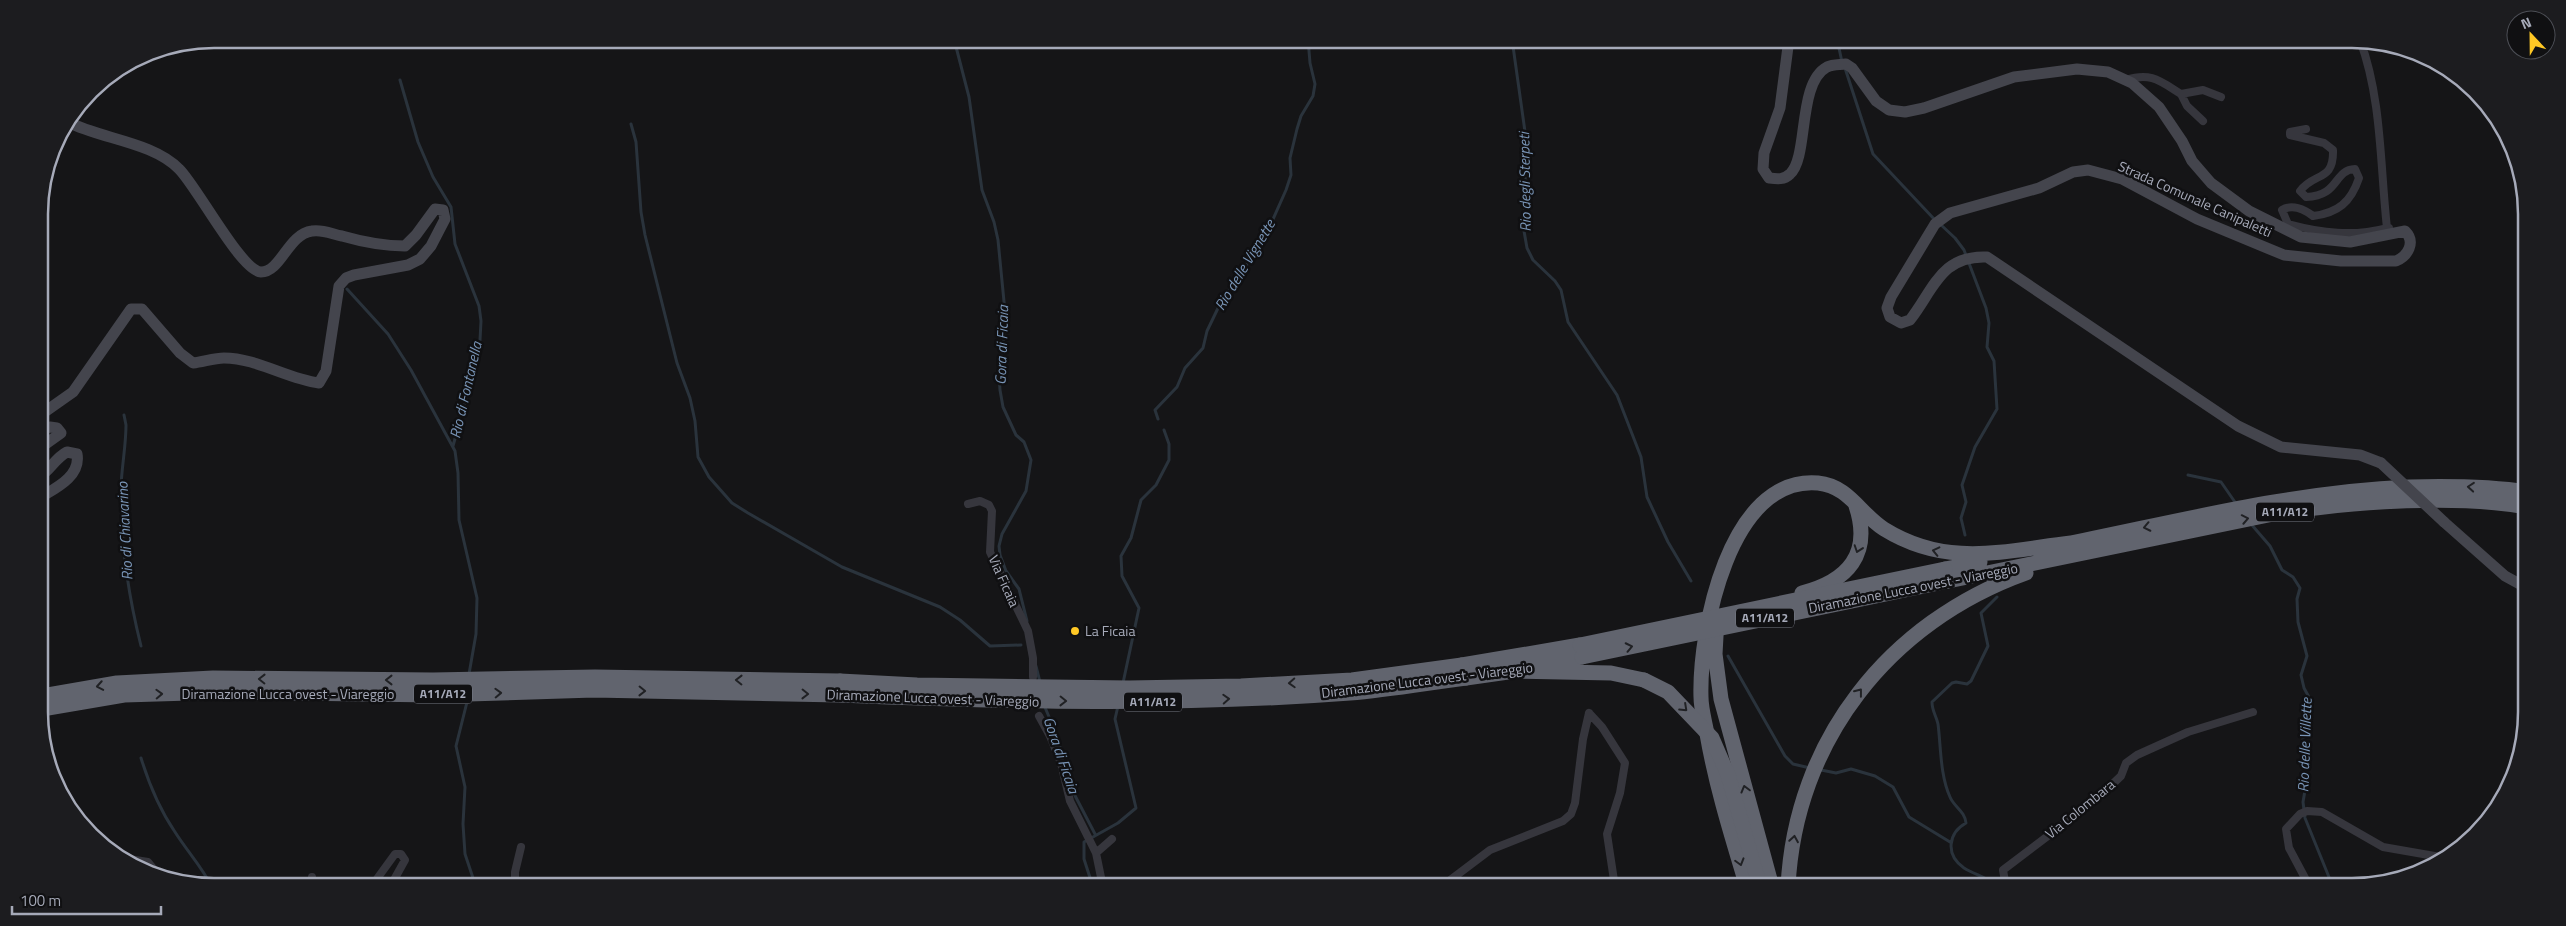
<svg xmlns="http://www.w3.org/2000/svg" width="2566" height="926" viewBox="0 0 2566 926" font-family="'Titillium Web',sans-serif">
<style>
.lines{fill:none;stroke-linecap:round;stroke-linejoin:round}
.stream{stroke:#2a333c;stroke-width:3}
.street{stroke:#36363d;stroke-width:8}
.secondary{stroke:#44454d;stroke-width:11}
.highway{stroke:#61646e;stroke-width:15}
.secondary-bridge{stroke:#44454d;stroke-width:11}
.highway-bridge{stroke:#61646e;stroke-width:15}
.oneway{stroke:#202124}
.poi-dot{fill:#ffc825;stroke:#101012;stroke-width:2}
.labels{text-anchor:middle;stroke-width:5;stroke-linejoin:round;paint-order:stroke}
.shield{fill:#101012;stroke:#797c87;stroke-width:1}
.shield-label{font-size:12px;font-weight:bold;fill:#a6aab9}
.street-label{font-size:14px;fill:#a6aab9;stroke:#101012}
.poi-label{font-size:14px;fill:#a6aab9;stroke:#101012;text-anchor:start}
.water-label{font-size:15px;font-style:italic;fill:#7995b7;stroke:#101012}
.rim{fill:none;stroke:#a6aab9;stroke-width:2.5}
</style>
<rect width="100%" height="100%" fill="#151517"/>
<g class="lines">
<path class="stream" d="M954 39 969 97 982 190 994 222 998 240 1006 322 999 374 1000 390 1003 407 1016 435 1024 442 1031 460 1026 491 1002 534 999 546 1000 555 1006 571 1019 589 1027 621
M1512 39 1527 146 1524 231 1527 248 1533 260 1555 281 1561 290 1568 322 1617 395 1641 457 1647 497 1668 542 1691 581
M1837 39 1842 62
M1845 68 1873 154 1935 220
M400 80 418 142 433 177 451 207 455 244 479 306 481 321 480 340 472 377 453 446
M631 124 636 142 641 212 645 235 677 363 690 398 695 421 698 457 709 477 732 503 748 513 842 567 940 607 960 620 990 646 1021 645
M1940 224 1955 238 1964 250 1986 308 1989 323 1987 347 1994 361 1997 409 1975 447 1962 485 1966 502 1961 518 1965 535
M347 289 388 334 411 370 455 451 458 473 459 520 477 598 476 634 469 674
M124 415 126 425C126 445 122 465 121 486 120 540 128 594 141 646
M1158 419 1155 410 1177 387 1185 368 1203 348 1207 331 1220 304 1266 235 1286 190 1291 175 1290 158 1297 129 1301 116 1313 96 1315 84 1310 63 1308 39
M2188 475 2221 482 2237 505
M2251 524 2270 546 2282 570 2293 577 2300 588 2297 599 2298 622 2307 656 2301 675 2304 688 2310 699 2309 714 2303 738 2307 779 2303 802 2305 818 2333 887
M1997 597 1981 613 1988 646 1971 681 1967 684 1956 682 1952 683 1932 702C1932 711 1936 715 1938 724 1941 747 1940 775 1950 797 1954 807 1965 811 1966 823 1948 833 1945 855 1964 868 1975 875 1988 877 1998 887
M1728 656 1785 756 1793 764 1810 768
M1036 666 1040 682
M1123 683 1139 608 1122 576 1121 556 1131 538 1141 500 1156 485 1169 460V444L1164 430
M468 698 456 746 465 787 463 824 465 854 476 887
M1044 705 1058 738 1062 758
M141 758C149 784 160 810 175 832 187 851 202 867 212 887
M1821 770 1836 773 1851 769 1875 776 1893 787 1909 817 1950 842
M1070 786 1095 834
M1093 887 1084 859V842L1118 823 1136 808 1115 719 1118 706"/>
<path class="street" d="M2299 39 2305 41 2309 39
M2360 40C2382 99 2380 166 2387 228H2389
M2126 80C2151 72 2160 81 2181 94L2203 90 2221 97
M2181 94 2187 106 2203 121
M2306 129 2290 132V135L2324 143 2333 150C2334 182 2314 172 2300 191L2306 197C2340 196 2333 170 2355 169L2359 178C2351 202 2338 213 2313 216 2304 209 2292 204 2282 210L2288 224C2322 233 2352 237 2387 228
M968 504 980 501 989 505 992 511 990 552 1028 631 1033 658V677
M1589 713 1602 727 1625 763 1620 793 1607 834 1615 887
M1039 716 1050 736 1061 763 1070 801 1096 853 1103 887
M1096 853 1112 839
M129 859 148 862 157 873V878
M312 877V887
M371 887 395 854H401L405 860 390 887
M515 887V872L521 847
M1441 887 1490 850 1563 821 1571 814 1575 803 1583 739 1589 713
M1901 887C1919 879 1937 881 1956 887
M2006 887 2003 870 2098 798 2121 776 2126 763 2137 755 2188 732 2253 712
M2306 887 2305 878 2289 848 2286 829 2300 814 2307 811 2322 812 2383 847 2446 858"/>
<path class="secondary" d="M1715 39H1719
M1789 39 1780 108 1764 153 1763 169 1769 178C1777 179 1784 180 1790 174 1809 157 1797 83 1827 67 1833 64 1840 65 1846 64L1852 68 1876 101 1889 110 1905 112 1924 108 2014 77 2077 69 2108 72 2132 83 2159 107 2182 141 2192 161 2211 183 2249 211 2301 237 2350 242 2405 231C2416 242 2408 256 2396 261H2341L2284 255 2197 219 2122 179 2088 170 2073 172 2039 188 1950 213 1935 224 1891 297 1887 308 1890 317 1901 323 1910 320C1934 289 1941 255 1987 257L2238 426 2281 447 2360 455 2381 463
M40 412 46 411 73 392 131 309H142L180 353 193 363C203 362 214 358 224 358 257 358 287 379 319 383L326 371 339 286 346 278 354 275 408 265 420 259 431 246 445 219 443 210 435 209 416 235 405 246C383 246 363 242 342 236 332 234 322 229 312 231 288 234 281 272 261 272 241 271 196 185 179 169 153 142 101 139 68 122
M40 430 50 427 57 428 61 433 40 448
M41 475C49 472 55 458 67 452L77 454C81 476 56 488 41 497
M2444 522 2505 576 2527 588"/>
<path class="highway" d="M2061 545C2177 522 2291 492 2409 487 2448 486 2488 486 2527 492
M1945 569 1980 562
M1948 581 2283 512C2357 502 2453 494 2527 507
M1802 593C1848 581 1872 554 1856 506
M1717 618 1715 654 1721 699 1772 887
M1462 665 1580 645
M1515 671 1611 673 1644 680
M1466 678 1515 671 1582 657
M42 696 117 683 213 678 433 680 595 677 840 681
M42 709 124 695 223 692 435 695 594 690 840 695
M1747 887C1732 837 1716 786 1707 734 1705 722 1701 709 1701 697 1699 632 1729 475 1818 483 1849 486 1860 514 1884 529 1947 568 2003 551 2071 543
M1788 887C1795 741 1889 622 2026 573"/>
<path class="secondary-bridge" d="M2381 463 2444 522"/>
<path class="highway-bridge" d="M1580 645 1945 569
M1582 657 1948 581
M1644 680 1668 692 1712 738 1728 775 1760 887
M840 681 917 685 1129 688 1241 686 1352 680 1462 665
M840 695C1010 702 1180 706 1350 693 1388 690 1427 683 1466 678"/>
</g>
<defs><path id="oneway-chevron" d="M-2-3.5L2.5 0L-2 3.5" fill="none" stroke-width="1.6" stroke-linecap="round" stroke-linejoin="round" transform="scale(1.25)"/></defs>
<g class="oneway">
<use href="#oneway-chevron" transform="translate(2471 487) rotate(-175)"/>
<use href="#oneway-chevron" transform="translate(2245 519) rotate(-11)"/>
<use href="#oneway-chevron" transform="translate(2147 527) rotate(168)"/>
<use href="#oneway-chevron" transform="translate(1858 549) rotate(109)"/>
<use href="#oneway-chevron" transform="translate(1936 551) rotate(-167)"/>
<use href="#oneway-chevron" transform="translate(1629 647) rotate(-12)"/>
<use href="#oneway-chevron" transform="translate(262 679) rotate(-179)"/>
<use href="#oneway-chevron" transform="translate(389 680) rotate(-180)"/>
<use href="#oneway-chevron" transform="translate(739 680) rotate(-179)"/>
<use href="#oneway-chevron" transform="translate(1292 683) rotate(177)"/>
<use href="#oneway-chevron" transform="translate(100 686) rotate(170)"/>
<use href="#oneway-chevron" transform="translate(642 691) rotate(1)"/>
<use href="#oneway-chevron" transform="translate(1859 692) rotate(-52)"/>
<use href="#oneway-chevron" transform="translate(498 693) rotate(-2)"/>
<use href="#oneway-chevron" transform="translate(159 694) rotate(-2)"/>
<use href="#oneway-chevron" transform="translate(805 694) rotate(1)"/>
<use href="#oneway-chevron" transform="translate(1226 699) rotate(-3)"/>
<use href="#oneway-chevron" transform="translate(1063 701) rotate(1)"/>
<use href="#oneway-chevron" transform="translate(1684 708) rotate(43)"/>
<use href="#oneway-chevron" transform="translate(1745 789) rotate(-105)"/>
<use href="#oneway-chevron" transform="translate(1794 839) rotate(-81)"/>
<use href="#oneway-chevron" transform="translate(1740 862) rotate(74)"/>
</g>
<circle class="poi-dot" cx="1075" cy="631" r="5"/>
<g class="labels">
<g class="shield">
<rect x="2256" y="502.5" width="58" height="19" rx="4"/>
<rect x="1736" y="608.5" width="58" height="19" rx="4"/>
<rect x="414" y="684.5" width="58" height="19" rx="4"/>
<rect x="1124" y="692.5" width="58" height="19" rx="4"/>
</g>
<g class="shield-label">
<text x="2285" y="516">A11/A12</text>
<text x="1765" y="622">A11/A12</text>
<text x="443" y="698">A11/A12</text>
<text x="1153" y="706">A11/A12</text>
</g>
<g class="street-label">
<text transform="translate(2195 199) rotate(24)" y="5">Strada Comunale Canipaletti</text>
<text transform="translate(1004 581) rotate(66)" y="5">Via Ficaia</text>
<text transform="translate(1913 588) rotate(-11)" y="5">Diramazione Lucca ovest - Viareggio</text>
<text transform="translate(1427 680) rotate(-7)" y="5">Diramazione Lucca ovest - Viareggio</text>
<text x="288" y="699">Diramazione Lucca ovest - Viareggio</text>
<text transform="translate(933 698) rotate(2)" y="5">Diramazione Lucca ovest - Viareggio</text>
<text transform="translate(2080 809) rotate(-39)" y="5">Via Colombara</text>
</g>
<g class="poi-label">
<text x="1085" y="636">La Ficaia</text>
</g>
<g class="water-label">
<text transform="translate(1525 182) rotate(-91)" y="5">Rio degli Sterpeti</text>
<text transform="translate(1245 265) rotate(-59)" y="5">Rio delle Vignette</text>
<text transform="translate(1002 345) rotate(-88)" y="5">Gora di Ficaia</text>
<text transform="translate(466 390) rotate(-77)" y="5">Rio di Fontanella</text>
<text transform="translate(125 531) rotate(-93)" y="5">Rio di Chiavarino</text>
<text transform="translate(2305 745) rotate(-88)" y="5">Rio delle Villette</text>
<text transform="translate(1061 755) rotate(71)" y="5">Gora di Ficaia</text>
</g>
</g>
<path d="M0 0H2566V926H0ZM214 48H2352A166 166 0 0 1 2518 214V712A166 166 0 0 1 2352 878H214A166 166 0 0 1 48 712V214A166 166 0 0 1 214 48Z" fill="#1c1c1f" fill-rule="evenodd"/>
<path class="rim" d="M214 48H2352A166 166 0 0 1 2518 214V712A166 166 0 0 1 2352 878H214A166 166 0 0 1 48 712V214A166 166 0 0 1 214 48Z"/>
<g transform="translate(2531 35) rotate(338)"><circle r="24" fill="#101012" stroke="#4c4e55"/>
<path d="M0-4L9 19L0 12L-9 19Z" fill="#ffc825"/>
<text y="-8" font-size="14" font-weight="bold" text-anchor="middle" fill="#a6aab9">N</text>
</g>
<path d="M12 906v8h149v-8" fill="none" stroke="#a6aab9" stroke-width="2.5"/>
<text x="20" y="906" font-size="15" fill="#a6aab9" stroke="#101012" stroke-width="4" paint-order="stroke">100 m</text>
</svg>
